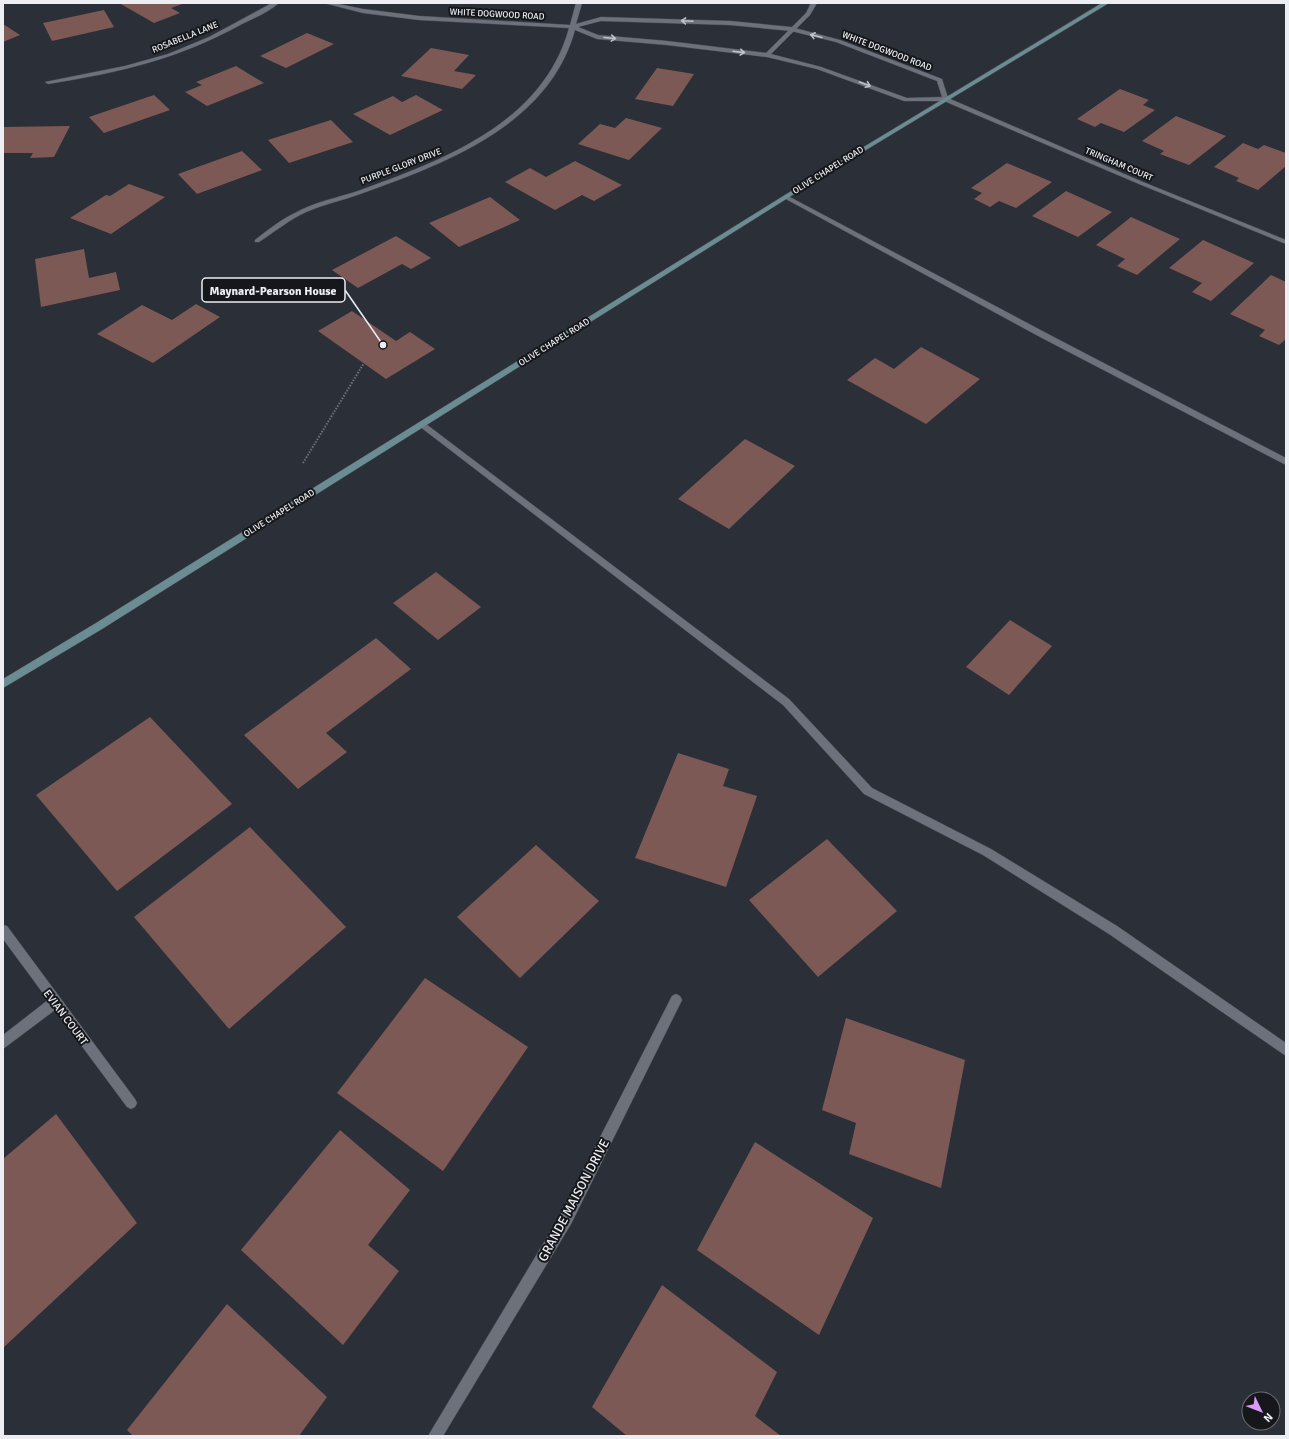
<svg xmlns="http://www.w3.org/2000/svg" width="1289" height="1439" viewBox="0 0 1289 1439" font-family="Signika,sans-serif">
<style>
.building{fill:#7d5956}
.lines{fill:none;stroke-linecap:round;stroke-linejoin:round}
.service-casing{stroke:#484b52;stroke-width:1}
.minor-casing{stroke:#484b52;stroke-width:1}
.secondary-casing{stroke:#484b52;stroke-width:1}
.path{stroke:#6f727a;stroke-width:2;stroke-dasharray:1.5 1.5;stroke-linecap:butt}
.service{fill:#6c717b;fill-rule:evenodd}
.minor{fill:#6c717b;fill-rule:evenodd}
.secondary{fill:#6a8c92;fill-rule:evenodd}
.oneway{stroke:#bfc2ca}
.labels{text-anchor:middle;stroke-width:4;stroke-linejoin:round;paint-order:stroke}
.far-street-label{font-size:9px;fill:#eceef4;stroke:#15171b}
.street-label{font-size:11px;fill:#eceef4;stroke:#15171b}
.near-street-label{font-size:13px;fill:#eceef4;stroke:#15171b}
.leader{fill:none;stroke:#eceef4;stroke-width:1.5}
.callout-dot{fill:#eceef4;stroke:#15171b;stroke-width:1.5}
.callout{fill:#15171b;stroke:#eceef4;stroke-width:1.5}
.callout-label{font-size:12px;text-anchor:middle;font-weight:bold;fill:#eceef4}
</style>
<rect width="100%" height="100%" fill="#2b2f38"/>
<path class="building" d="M119 3H185L171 8 180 13 154 23Z
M104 10 114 27 52 41 43 23Z
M3 24 20 35 3 42Z
M307 33 334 44 286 68 260 56Z
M431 48 469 55 454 71 476 75 462 89 401 76Z
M236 66 264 83 207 106 185 92 202 85 196 82Z
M657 68 694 74 673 106 635 99Z
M1120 89 1149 100 1143 105 1155 110 1124 132 1101 123 1095 127 1077 119Z
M154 95 170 110 104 133 89 117Z
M416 95 443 110 390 135 353 114 393 96 402 102Z
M1176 116 1226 136 1189 165 1160 154 1164 151 1142 141Z
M626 118 662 128 629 160 578 144 600 124 615 128Z
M331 120 353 142 289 163 268 140Z
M70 126 54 157 30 158 33 153H3V127Z
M1243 143 1258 149 1264 145 1286 153V166L1258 190 1236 181 1239 178 1214 167Z
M242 151 262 170 197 194 178 174Z
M575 161 622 185 594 201 582 195 555 210 505 182 530 168 546 177Z
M1007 163 1052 182 1016 208 999 201 990 207 974 199 982 193 971 188Z
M129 184 165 197 111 234 70 218 106 195 110 196Z
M1066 191 1112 212 1078 237 1032 216Z
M490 197 520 220 459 247 429 223Z
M1131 217 1180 239 1137 275 1117 266 1125 259 1096 245Z
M396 236 431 258 411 269 402 264 358 288 332 270Z
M1203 240 1254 263 1211 301 1192 292 1202 283 1169 268Z
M84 249 89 278 116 272 120 290 41 307 35 259Z
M1271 275 1286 282V339L1279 345 1259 336 1265 330 1230 314Z
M196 304 220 317 153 363 97 334 142 305 172 320Z
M352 311 396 341 410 332 435 349 386 379 318 331Z
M921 347 980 379 926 424 847 380 875 358 894 369Z
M745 439 795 466 729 529 678 499Z
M436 572 481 607 438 640 393 603Z
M1010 620 1052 646 1009 695 966 667Z
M376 638 411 669 326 733 347 752 298 789 244 735Z
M150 717 232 804 117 891 36 795Z
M678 753 729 769 723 786 757 796 726 887 635 858Z
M250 827 346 927 229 1029 134 917Z
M827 839 897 911 818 977 749 900Z
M536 845 599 901 520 978 457 917Z
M425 978 528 1047 443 1171 337 1093Z
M846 1018 965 1060 941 1188 849 1154 856 1123 822 1110Z
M56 1114 137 1223 3 1348V1159Z
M340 1130 410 1190 368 1245 399 1271 343 1345 241 1250Z
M755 1142 873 1218 819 1335 697 1250Z
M662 1285 777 1372 755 1416 781 1436H627L592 1407Z
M227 1304 327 1397 299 1436H133L127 1430Z"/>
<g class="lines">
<defs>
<path id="service" d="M811 3H817L810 15 769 56H765V54L806 13Z
M786 195 1048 334 1286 458V465L1042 338 784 198 783 197Z
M422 421 789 699 872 788 991 849 1117 926 1286 1043V1056L1109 934 983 855 864 794 783 705 419 426 418 424Z"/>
<path id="minor" d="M272 3H279C269 12 254 18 242 24 176 60 121 72 48 84L45 82 125 66 168 54 209 37Z
M324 3H334L363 9 419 16 570 25 576 3H582L576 24 601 17 730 21 791 27 840 40 942 79 948 98 1143 182 1286 240V244L1139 184 944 101H904L817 69 767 57 667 45 597 39 575 30C549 125 446 163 363 193 342 201 319 205 300 215 285 223 273 233 259 242H255V240C268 230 280 220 295 213 314 202 337 198 358 191 441 161 543 124 569 28L419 20 363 13ZM601 21 730 25 791 31 836 42 937 81 942 97 907 98 821 67 767 53 667 41 598 35 578 27Z
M3 925 7 926 135 1099 137 1103 135 1107 131 1109 127 1107 55 1010 3 1049V1035L48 1000 3 939Z
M676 994 680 996 682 1000 680 1004 571 1224 443 1436H428L561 1214 672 996Z"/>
<path id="secondary" d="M1102 3H1109L818 179 102 629 3 688V679L96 623 814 177Z"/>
</defs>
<use href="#service" class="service-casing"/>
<use href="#minor" class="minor-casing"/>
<use href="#secondary" class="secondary-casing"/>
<path class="path" d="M303 463 364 363"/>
<use href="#service" class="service"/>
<use href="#minor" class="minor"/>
<use href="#secondary" class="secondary"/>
</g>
<defs><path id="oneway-shaft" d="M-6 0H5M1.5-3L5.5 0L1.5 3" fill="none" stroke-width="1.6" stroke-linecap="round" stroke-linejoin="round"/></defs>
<g class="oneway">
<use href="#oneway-shaft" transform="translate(687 21) rotate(-177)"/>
<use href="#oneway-shaft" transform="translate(816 36) rotate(-166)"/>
<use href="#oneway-shaft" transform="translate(610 38) rotate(5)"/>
<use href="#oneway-shaft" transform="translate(739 52) rotate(7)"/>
<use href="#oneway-shaft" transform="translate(865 84) rotate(20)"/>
</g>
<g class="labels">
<g class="far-street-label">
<text transform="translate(497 14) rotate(3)" y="3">WHITE DOGWOOD ROAD</text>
<text transform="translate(185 37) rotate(-22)" y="3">ROSABELLA LANE</text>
<text transform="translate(887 51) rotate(21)" y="3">WHITE DOGWOOD ROAD</text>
<text transform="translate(1119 164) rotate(23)" y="3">TRINGHAM COURT</text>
<text transform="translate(401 166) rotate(-21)" y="3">PURPLE GLORY DRIVE</text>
<text transform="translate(828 170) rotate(-32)" y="3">OLIVE CHAPEL ROAD</text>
<text transform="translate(554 342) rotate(-32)" y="3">OLIVE CHAPEL ROAD</text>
<text transform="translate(279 513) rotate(-32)" y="3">OLIVE CHAPEL ROAD</text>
</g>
<g class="street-label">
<text transform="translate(66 1017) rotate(53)" y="4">EVIAN COURT</text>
</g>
<g class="near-street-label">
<text transform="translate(573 1200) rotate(-62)" y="5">GRANDE MAISON DRIVE</text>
</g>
</g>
<path class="leader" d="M383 345L345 290"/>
<circle class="callout-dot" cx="383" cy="345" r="4"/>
<rect class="callout" x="202" y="278" width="143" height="24" rx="4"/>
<g class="callout-label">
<text x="273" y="295">Maynard-Pearson House</text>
</g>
<rect width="1289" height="1439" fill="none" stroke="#eceef4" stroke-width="8"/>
<g transform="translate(1261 1411) rotate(133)"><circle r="19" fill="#15171b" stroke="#6b6d72"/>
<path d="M0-3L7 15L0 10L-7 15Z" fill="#da9af6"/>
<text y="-6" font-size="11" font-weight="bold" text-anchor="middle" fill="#eceef4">N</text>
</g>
</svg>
